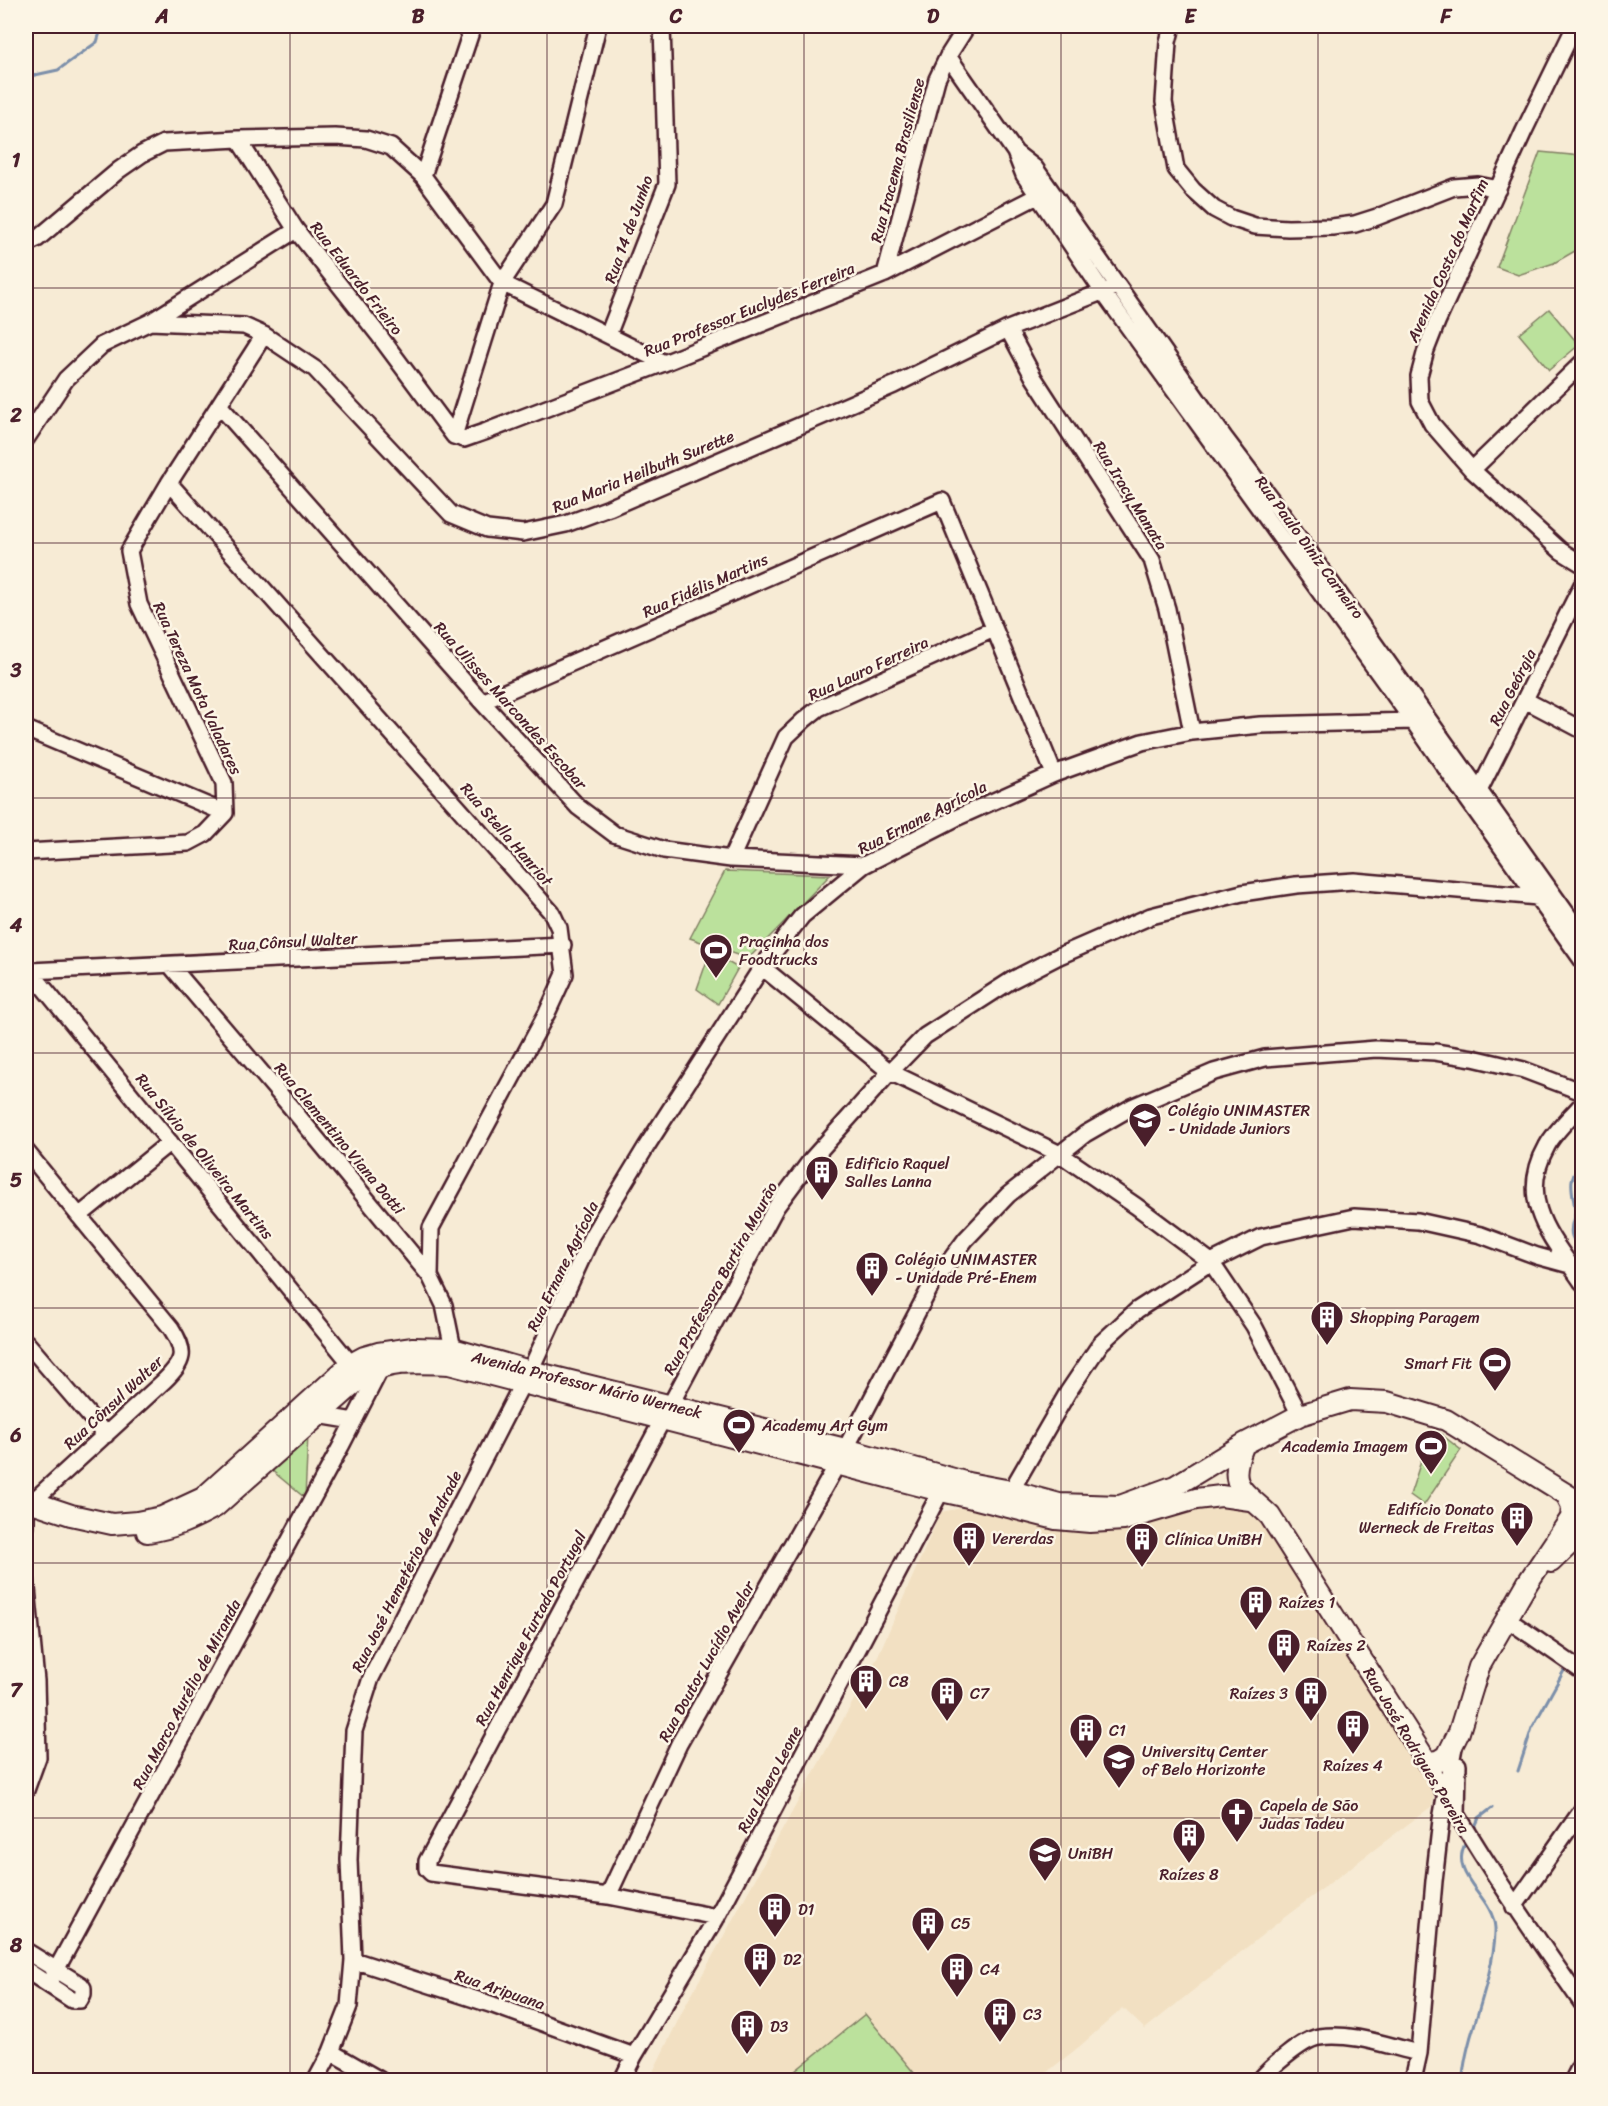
<svg xmlns="http://www.w3.org/2000/svg" width="1608" height="2106" viewBox="0 0 1608 2106" font-family="Sriracha,sans-serif">
<style>
.built{fill:#f2e0c2}
.green{fill:#bbe19c;stroke:#828064;stroke-width:1.5}
.lines{fill:none;stroke-linecap:round;stroke-linejoin:round}
.stream{stroke:#7c8faa;stroke-width:3}
.minor-casing{stroke:#4a1f2b;stroke-width:20}
.major-casing{stroke:#4a1f2b;stroke-width:24}
.minor{stroke:#fcf5e5;stroke-width:15}
.major{stroke:#fcf5e5;stroke-width:20}
.grid{fill:none;stroke:#4a1f2b;stroke-width:1.5;stroke-opacity:0.55}
.labels{text-anchor:middle;stroke-width:5;stroke-linejoin:round;paint-order:stroke}
.street-label{font-size:16px;fill:#4a1f2b;stroke:#fcf5e5}
.poi-label{font-size:16px;fill:#4a1f2b;stroke:#fcf5e5;text-anchor:start}
.neatline{fill:none;stroke:#4a1f2b;stroke-width:2}
.grid-label{font-size:20px;text-anchor:middle;font-weight:bold;fill:#4a1f2b}
</style>
<rect width="100%" height="100%" fill="#f7ebd5"/>
<filter id="ink" filterUnits="userSpaceOnUse"><feTurbulence type="fractalNoise" baseFrequency=".0167" numOctaves="2"/><feDisplacementMap in="SourceGraphic" scale="12" xChannelSelector="R" yChannelSelector="G"/><feConvolveMatrix kernelMatrix="1 2 1 2 8 2 1 2 1" color-interpolation-filters="sRGB"/></filter>
<g filter="url(#ink)">
<path class="built" d="M1231 1504 1252 1512 1263 1524 1355 1664 1430 1784 1434 1793 1432 1806 1281 1920 1145 2029 1123 2008 1080 2046 1037 2080H649L685 2006 877 1658 941 1512 976 1505 1054 1528 1077 1532 1109 1533 1156 1521 1193 1509Z"/>
<path class="green" d="M1540 152 1582 156V247L1554 263 1518 275 1497 267Z
M1549 309 1579 345 1549 370 1519 334Z
M725 871 830 875 748 959 690 938Z
M710 952 738 968 718 1004 697 989Z
M1437 1431 1461 1450 1424 1505 1410 1495 1423 1455Z
M308 1434 305 1498 270 1469Z
M865 2014 920 2080H784Z"/>
<g class="lines">
<path class="stream" d="M26 77 58 70 97 42 102 26
M1582 1168C1564 1175 1575 1197 1575 1212 1574 1219 1569 1228 1572 1236 1574 1242 1578 1247 1582 1252
M1518 1771 1532 1728 1566 1667
M1473 1831 1479 1818 1492 1808
M1463 2080C1463 2065 1467 2051 1471 2036 1480 2006 1496 1958 1495 1928 1493 1895 1447 1876 1466 1842"/>
<defs>
<path id="minor" d="M1172 26 1168 42 1164 102 1176 169 1193 190 1214 209 1231 218 1255 226 1288 228 1332 227 1355 224 1377 217 1454 187 1478 185 1498 189
M1575 26 1524 131 1437 322 1426 350 1419 376 1420 401 1432 424 1472 470 1561 551 1582 564
M948 56 1015 152 1024 175 1103 292 1413 721 1468 800 1582 960
M238 139 296 230 378 334 454 436
M1017 154 1035 168 1224 437 1280 511 1582 935
M423 176 473 26
M26 244 37 239 119 170 142 154 164 143 238 139 335 137 366 139 391 147 423 176 502 283 664 363
M885 274 937 79 948 56 967 26
M150 322 296 230
M1008 329 1034 378 1152 560 1167 609 1192 732
M608 335 667 184 662 26
M219 405 482 702 578 807 614 834 664 850 731 859 864 865
M454 436 464 439 487 431 664 363 885 274 1047 191
M454 436 502 283 554 204 598 26
M26 439 66 379 102 345 150 322 244 326 264 335 315 369 451 514 487 529 523 533 566 524 609 508 894 385 1008 329 1117 286
M1472 470 1582 363
M169 483 552 913 559 928 565 974 547 1013 431 1228 430 1276
M1525 700 1582 730
M482 702 942 501 1054 774
M26 729 225 813
M1474 794 1480 789 1582 585
M26 852 188 843 205 834 225 813 224 783 139 604 129 551 169 483 264 335
M731 859 786 737 804 720 819 708 994 629
M170 965 289 1105 430 1276 444 1305 453 1349
M762 967 890 1072 1060 1154 1136 1206 1211 1262 1254 1326 1300 1415
M30 971 351 1364
M26 972 30 971 563 945
M1582 1104C1571 1117 1555 1131 1547 1146 1516 1201 1552 1238 1582 1282
M26 1151 171 1328C187 1353 184 1361 164 1381L32 1502 26 1513V1526
M79 1216 170 1142
M26 1342 106 1435
M318 1415 354 1421
M1011 1491 1068 1392 1101 1343 1137 1310 1211 1262 1261 1237 1354 1217 1418 1221 1481 1235 1537 1256 1570 1265
M26 1578 36 1681 38 1757 26 1790
M1507 1619 1582 1671
M1427 1762C1473 1846 1527 1924 1582 2003
M1457 1816 1458 1765
M608 1896 679 1744 838 1463 931 1286 966 1239 1008 1195 1085 1134 1132 1107 1214 1072 1265 1058 1376 1049 1435 1052 1473 1058 1524 1070 1582 1092
M1514 1907 1582 1810
M717 1917 608 1896 431 1873 427 1869V1861L776 1207 811 1160 890 1072 925 1036 1012 980 1059 956 1151 916 1242 893 1296 885 1354 881 1538 897
M26 1951 81 1985 83 1988V1994L80 2000H72L26 1970
M353 1960 493 2005 634 2056
M49 1983 341 1446 382 1366
M331 2052 380 2080
M316 2080 331 2052 349 2006 353 1960 349 1860 354 1731 371 1678 522 1384 530 1371 592 1236 646 1147 762 967 802 916 864 865 956 818 1054 774 1142 742 1192 732 1260 725 1413 721
M622 2080 634 2056 717 1917 941 1491
M1260 2080C1270 2068 1303 2039 1319 2037 1352 2032 1388 2046 1419 2053
M1413 2080 1419 2053 1434 1881 1441 1820 1454 1747
M1573 2080 1582 2062"/>
<path id="major" d="M1244 1444C1226 1487 1242 1489 1270 1516L1427 1762 1439 1761 1447 1756 1459 1732 1479 1667 1528 1582 1571 1518 1572 1506 1566 1494
M26 1498 32 1502 71 1515 112 1524 137 1522 162 1517 203 1498 351 1364 364 1357 378 1353 413 1348 453 1349 530 1371 845 1449 968 1483 1011 1491 1059 1504 1120 1506 1175 1486 1244 1444 1300 1415 1350 1400 1387 1402 1446 1420 1582 1504
M147 1532C172 1529 193 1519 215 1507L364 1375C394 1360 416 1363 449 1364L941 1491 977 1499 1056 1519 1090 1522 1124 1520 1196 1499 1221 1496 1250 1500
M1551 1562 1582 1532"/>
</defs>
<use href="#minor" class="minor-casing"/>
<use href="#major" class="major-casing"/>
<use href="#minor" class="minor"/>
<use href="#major" class="major"/>
</g>
</g>
<path class="grid" d="M290 26V2080M547 26V2080M804 26V2080M1061 26V2080M1318 26V2080M26 288H1582M26 543H1582M26 798H1582M26 1053H1582M26 1308H1582M26 1563H1582M26 1818H1582"/>
<defs>
<symbol id="stadium-pin" viewBox="-11 -11 22 30"><path d="M0 17L-7.5 6A9.5 9.5 0 1 1 7.5 6Z" fill="#4a1f2b" stroke="#fcf5e5"/><path d="M0-5a6.5 5 0 1 0 0 10a6.5 5 0 1 0 0-10ZM-3.5-1.8h7v3.6h-7Z" fill="#fff"/></symbol>
<symbol id="school-pin" viewBox="-11 -11 22 30"><path d="M0 17L-7.5 6A9.5 9.5 0 1 1 7.5 6Z" fill="#4a1f2b" stroke="#fcf5e5"/><path d="M0-5L7-2L0 1L-7-2ZM-4 1L0 2.5L4 1V4Q0 6-4 4Z" fill="#fff"/></symbol>
<symbol id="building-pin" viewBox="-11 -11 22 30"><path d="M0 17L-7.5 6A9.5 9.5 0 1 1 7.5 6Z" fill="#4a1f2b" stroke="#fcf5e5"/><path d="M-4-6H4V6H1V3H-1V6H-4ZM-2.5-4.3h1.7v1.8h-1.7ZM.8-4.3h1.7v1.8H.8ZM-2.5-1h1.7V.8h-1.7ZM.8-1h1.7V.8H.8Z" fill="#fff"/></symbol>
<symbol id="university-pin" viewBox="-11 -11 22 30"><path d="M0 17L-7.5 6A9.5 9.5 0 1 1 7.5 6Z" fill="#4a1f2b" stroke="#fcf5e5"/><path d="M0-5L7-2L0 1L-7-2ZM-4 1L0 2.5L4 1V4Q0 6-4 4Z" fill="#fff"/></symbol>
<symbol id="church-pin" viewBox="-11 -11 22 30"><path d="M0 17L-7.5 6A9.5 9.5 0 1 1 7.5 6Z" fill="#4a1f2b" stroke="#fcf5e5"/><path d="M-1.2-6h2.4v3.5h3.3v2.4h-3.3V6h-2.4V-.1h-3.3v-2.4h3.3Z" fill="#fff"/></symbol>
</defs>
<g fill-rule="evenodd">
<use href="#stadium-pin" x="697" y="931" width="38" height="52"/>
<use href="#school-pin" x="1126" y="1100" width="38" height="52"/>
<use href="#building-pin" x="803" y="1153" width="38" height="52"/>
<use href="#building-pin" x="853" y="1249" width="38" height="52"/>
<use href="#building-pin" x="1308" y="1298" width="38" height="52"/>
<use href="#stadium-pin" x="1476" y="1344" width="38" height="52"/>
<use href="#stadium-pin" x="720" y="1406" width="38" height="52"/>
<use href="#stadium-pin" x="1412" y="1427" width="38" height="52"/>
<use href="#building-pin" x="1498" y="1499" width="38" height="52"/>
<use href="#building-pin" x="950" y="1519" width="38" height="52"/>
<use href="#building-pin" x="1123" y="1520" width="38" height="52"/>
<use href="#building-pin" x="1237" y="1583" width="38" height="52"/>
<use href="#building-pin" x="1265" y="1626" width="38" height="52"/>
<use href="#building-pin" x="847" y="1662" width="38" height="52"/>
<use href="#building-pin" x="928" y="1674" width="38" height="52"/>
<use href="#building-pin" x="1292" y="1674" width="38" height="52"/>
<use href="#building-pin" x="1334" y="1707" width="38" height="52"/>
<use href="#building-pin" x="1067" y="1711" width="38" height="52"/>
<use href="#university-pin" x="1100" y="1741" width="38" height="52"/>
<use href="#church-pin" x="1218" y="1795" width="38" height="52"/>
<use href="#building-pin" x="1170" y="1816" width="38" height="52"/>
<use href="#university-pin" x="1026" y="1834" width="38" height="52"/>
<use href="#building-pin" x="756" y="1890" width="38" height="52"/>
<use href="#building-pin" x="909" y="1904" width="38" height="52"/>
<use href="#building-pin" x="741" y="1940" width="38" height="52"/>
<use href="#building-pin" x="938" y="1950" width="38" height="52"/>
<use href="#building-pin" x="981" y="1995" width="38" height="52"/>
<use href="#building-pin" x="728" y="2007" width="38" height="52"/>
</g>
<g class="labels">
<g class="street-label">
<text transform="translate(897 160) rotate(-75)" y="6">Rua Iracema Brasiliense</text>
<text transform="translate(628 229) rotate(-70)" y="6">Rua 14 de Junho</text>
<text transform="translate(1447 260) rotate(-66)" y="6">Avenida Costa do Marfim</text>
<text transform="translate(357 278) rotate(52)" y="6">Rua Eduardo Frieiro</text>
<text transform="translate(749 309) rotate(-22)" y="6">Rua Professor Euclydes Ferreira</text>
<text transform="translate(643 471) rotate(-22)" y="6">Rua Maria Heilbuth Surette</text>
<text transform="translate(1131 495) rotate(58)" y="6">Rua Iracy Manata</text>
<text transform="translate(1310 547) rotate(54)" y="6">Rua Paulo Diniz Carneiro</text>
<text transform="translate(705 585) rotate(-24)" y="6">Rua Fidélis Martins</text>
<text transform="translate(868 668) rotate(-25)" y="6">Rua Lauro Ferreira</text>
<text transform="translate(1512 687) rotate(-63)" y="6">Rua Geórgia</text>
<text transform="translate(198 688) rotate(65)" y="6">Rua Tereza Mota Valadares</text>
<text transform="translate(511 705) rotate(48)" y="6">Rua Ulisses Marcondes Escobar</text>
<text transform="translate(922 817) rotate(-27)" y="6">Rua Ernane Agrícola</text>
<text transform="translate(507 834) rotate(49)" y="6">Rua Stella Hanriot</text>
<text transform="translate(293 941) rotate(-3)" y="6">Rua Cônsul Walter</text>
<text transform="translate(340 1138) rotate(50)" y="6">Rua Clementino Viana Dotti</text>
<text transform="translate(205 1156) rotate(51)" y="6">Rua Sílvio de Oliveira Martins</text>
<text transform="translate(562 1266) rotate(-64)" y="6">Rua Ernane Agrícola</text>
<text transform="translate(720 1278) rotate(-61)" y="6">Rua Professora Bartira Mourão</text>
<text transform="translate(587 1384) rotate(14)" y="6">Avenida Professor Mário Werneck</text>
<text transform="translate(113 1402) rotate(-43)" y="6">Rua Cônsul Walter</text>
<text transform="translate(406 1571) rotate(-63)" y="6">Rua José Hemetério de Andrade</text>
<text transform="translate(530 1628) rotate(-62)" y="6">Rua Henrique Furtado Portugal</text>
<text transform="translate(706 1661) rotate(-61)" y="6">Rua Doutor Lucídio Avelar</text>
<text transform="translate(186 1694) rotate(-62)" y="6">Rua Marco Aurélio de Miranda</text>
<text transform="translate(1417 1750) rotate(59)" y="6">Rua José Rodrigues Pereira</text>
<text transform="translate(769 1779) rotate(-62)" y="6">Rua Líbero Leone</text>
<text transform="translate(500 1989) rotate(19)" y="6">Rua Aripuana</text>
</g>
<g class="poi-label">
<text x="739" y="947">Praçinha dos<tspan x="739" dy="18">Foodtrucks</tspan></text>
<text x="1168" y="1116">Colégio UNIMASTER<tspan x="1168" dy="18">- Unidade Juniors</tspan></text>
<text x="845" y="1169">Edificio Raquel<tspan x="845" dy="18">Salles Lanna</tspan></text>
<text x="895" y="1265">Colégio UNIMASTER<tspan x="895" dy="18">- Unidade Pré-Enem</tspan></text>
<text x="1350" y="1323">Shopping Paragem</text>
<text x="1472" y="1369" text-anchor="end">Smart Fit</text>
<text x="762" y="1431">Academy Art Gym</text>
<text x="1408" y="1452" text-anchor="end">Academia Imagem</text>
<text x="1494" y="1515" text-anchor="end">Edifício Donato<tspan x="1494" dy="18">Werneck de Freitas</tspan></text>
<text x="992" y="1544">Vererdas</text>
<text x="1165" y="1545">Clínica UniBH</text>
<text x="1279" y="1608">Raízes 1</text>
<text x="1307" y="1651">Raízes 2</text>
<text x="889" y="1687">C8</text>
<text x="970" y="1699">C7</text>
<text x="1288" y="1699" text-anchor="end">Raízes 3</text>
<text x="1109" y="1736">C1</text>
<text x="1142" y="1757">University Center<tspan x="1142" dy="18">of Belo Horizonte</tspan></text>
<text x="1353" y="1771" text-anchor="middle">Raízes 4</text>
<text x="1260" y="1811">Capela de São<tspan x="1260" dy="18">Judas Tadeu</tspan></text>
<text x="1068" y="1859">UniBH</text>
<text x="1189" y="1880" text-anchor="middle">Raízes 8</text>
<text x="798" y="1915">D1</text>
<text x="951" y="1929">C5</text>
<text x="783" y="1965">D2</text>
<text x="980" y="1975">C4</text>
<text x="1023" y="2020">C3</text>
<text x="770" y="2032">D3</text>
</g>
</g>
<rect width="1608" height="2106" fill="none" stroke="#fcf5e5" stroke-width="66"/>
<rect x="33" y="33" width="1542" height="2040" class="neatline"/>
<g class="grid-label">
<text x="162" y="23">A</text>
<text x="418" y="23">B</text>
<text x="676" y="23">C</text>
<text x="933" y="23">D</text>
<text x="1190" y="23">E</text>
<text x="1446" y="23">F</text>
<text x="16" y="167">1</text>
<text x="16" y="422">2</text>
<text x="16" y="677">3</text>
<text x="16" y="932">4</text>
<text x="16" y="1187">5</text>
<text x="16" y="1442">6</text>
<text x="16" y="1697">7</text>
<text x="16" y="1952">8</text>
</g>
</svg>
